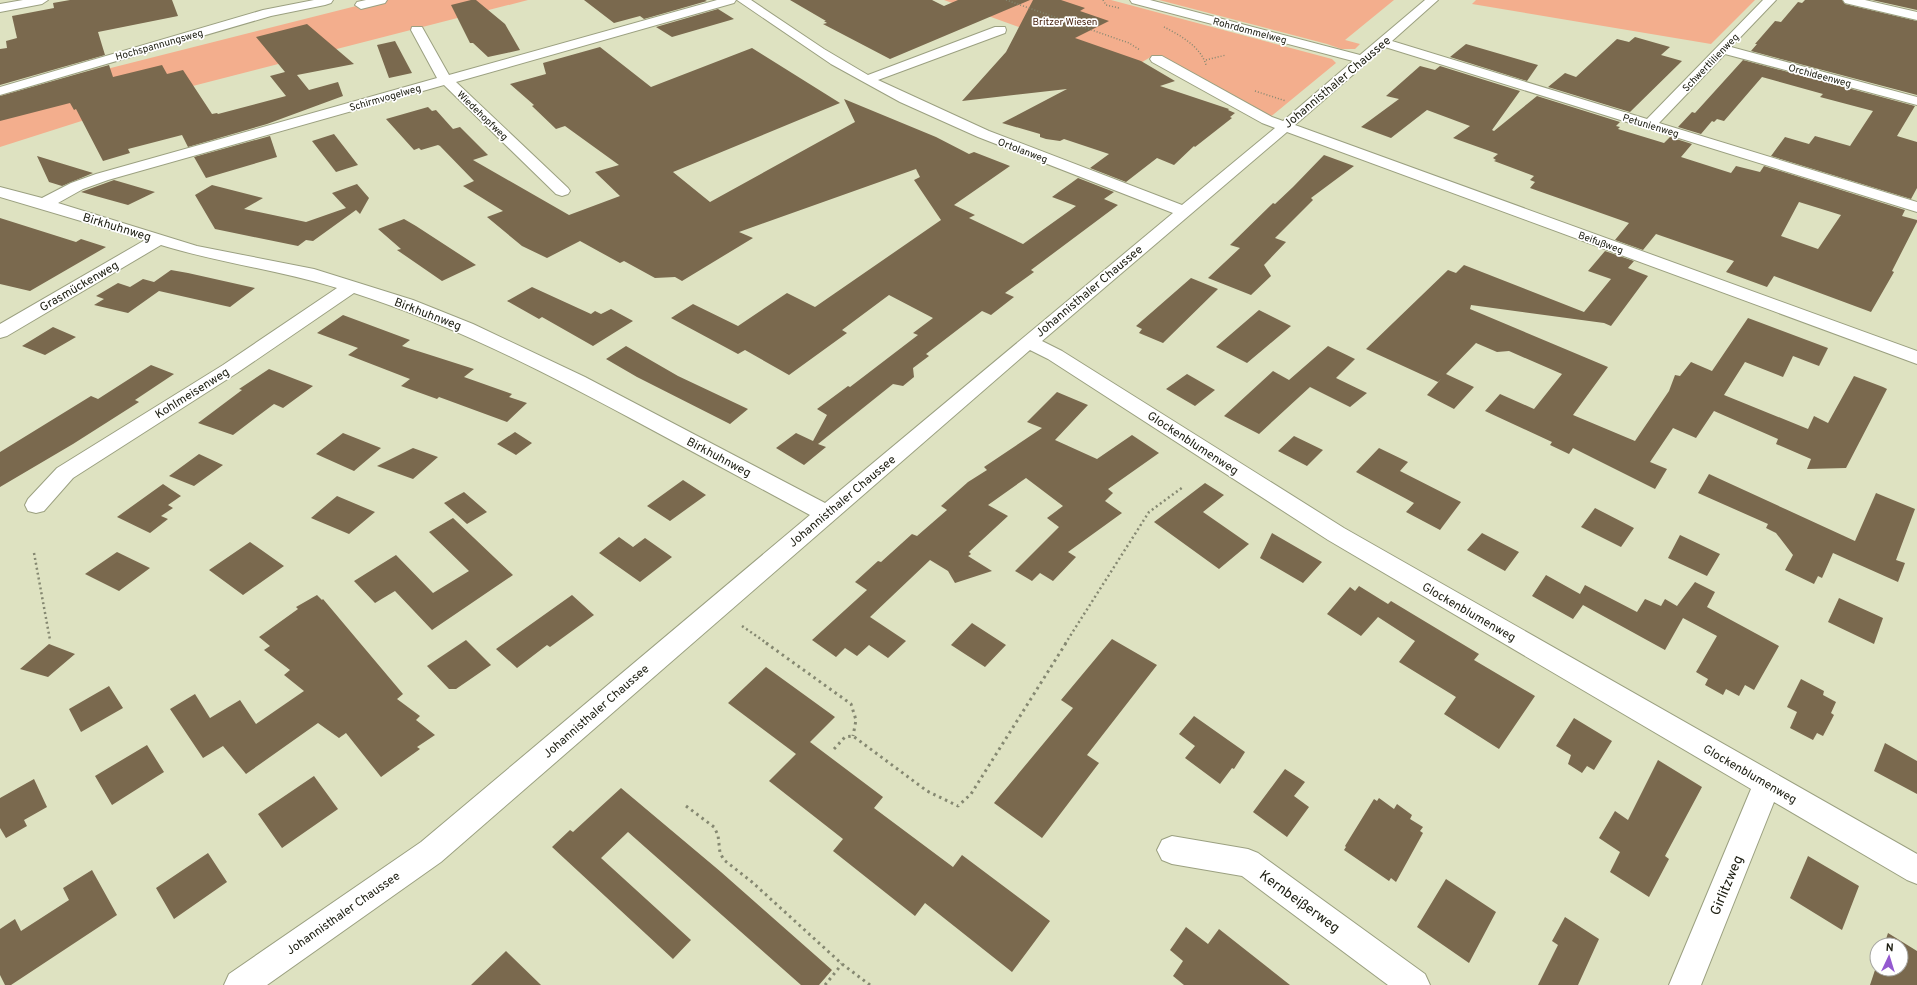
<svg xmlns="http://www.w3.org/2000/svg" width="1917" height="985" viewBox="0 0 1917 985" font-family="Overpass,sans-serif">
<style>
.green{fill:#f3ae8d}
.building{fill:#7a694e;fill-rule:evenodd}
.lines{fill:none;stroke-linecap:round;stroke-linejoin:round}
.minor-casing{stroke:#9ba080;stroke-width:2}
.path-far2{stroke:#858871;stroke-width:1.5;stroke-dasharray:1 2;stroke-linecap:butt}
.path-far1{stroke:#858871;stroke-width:2.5;stroke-dasharray:2 3;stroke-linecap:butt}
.path{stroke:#858871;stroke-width:3;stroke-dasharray:2.5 4;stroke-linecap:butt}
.minor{fill:#fff;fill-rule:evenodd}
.labels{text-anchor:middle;stroke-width:3.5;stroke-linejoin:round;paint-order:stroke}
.far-park-label{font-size:10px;fill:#431e0b;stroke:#fff}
.far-street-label{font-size:10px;fill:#202115;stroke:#fff}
.street-label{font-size:12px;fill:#202115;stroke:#fff}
.near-street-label{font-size:14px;fill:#202115;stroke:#fff}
</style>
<rect width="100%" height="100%" fill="#dee2c1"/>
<path class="green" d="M380 0H528L185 88 0 147V96Z
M944 0H1111L1332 59 1336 63 1269 118 1154 55 1132 68Z
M1159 0H1394L1345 40 1360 44 1355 49H1341L1327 44Z
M1476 0H1755L1711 44 1472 4Z"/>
<path class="building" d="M70 0H172L178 16 98 32 105 55 0 85V49L7 48 6 41 17 38 12 16 54 8 53 3Z
M471 0H476L505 24 520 50 488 57 473 43H470L451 5Z
M584 0H705L707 1 644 19 640 16 614 23Z
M790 0H932L944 6 958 0H1030L890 59 823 24 827 23 824 21H826Z
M1033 0H1061L1085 8 1080 11 1109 21 1075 38 1141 61 1175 81 1160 86 1229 109 1228 110 1235 113 1230 117 1232 118 1195 147 1194 146 1174 165 1157 158 1126 182 1090 168 1109 154 1064 139 1060 141 1046 139 1040 137V134L1002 123 1067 89 962 101 1006 52Z
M1805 0H1842L1845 4 1917 21V95L1751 51 1757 44H1755L1775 21 1781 22 1798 2 1802 3Z
M1872 0H1917V10Z
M718 9 734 19 672 37 656 27Z
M307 24 354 64 297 75 309 90 338 82 343 96 267 124 188 147 182 135 128 149 130 153 103 161 76 109 74 110 70 103 0 121V96L109 65 113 77 162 65 167 74 183 70 212 114 217 113 218 114 286 96 270 76 285 72 256 37Z
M1635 37 1670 47 1661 55 1682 61 1630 112 1548 87 1565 73 1576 77 1617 39 1629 42Z
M395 41 412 73 389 78 377 45Z
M1466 44 1538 65 1527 81 1450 57Z
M600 47 651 87 752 48 840 103 673 172 710 202 855 122 844 99 936 137 969 154 974 152 1010 166 954 205 975 215 969 218 1023 244 1076 206 1052 197 1078 178 1114 192 1104 199 1118 205 1031 270 1034 272 1005 293 1014 297 991 315 982 311 926 354 929 356 913 368 914 377 903 386 893 384 818 444 826 447 804 465 776 448 796 433 813 441 827 415 817 409 848 386 850 387 918 335 913 333 933 318 889 295 842 330 847 333 789 375 745 350 738 354 671 318 693 304 738 326 787 293 815 307 941 220 914 180 920 177 916 169 739 232 753 238 682 281 675 277 655 278 624 261 620 263 580 241 547 258 522 246 487 217 503 211 463 186 474 181 440 146 438 145 421 150 419 148 414 150 386 119 428 107 432 111 436 110 453 129 460 127 488 155 473 160 569 215 620 196 595 172 619 165 565 126 556 129 532 106 534 105 510 84 546 74 543 63Z
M1743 60 1915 106 1897 136 1917 142V188L1911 199 1771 156 1785 137 1809 144 1815 136 1850 146 1873 111 1820 97 1823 94 1762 77 1724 121 1717 119 1714 122 1712 121 1701 134 1678 127 1692 112 1695 113Z
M1420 66 1435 70 1440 66 1520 91 1492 130 1494 131 1537 96 1620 122 1616 126 1620 127 1618 129 1664 143 1670 137 1692 144 1681 157 1731 173 1736 166 1760 172 1764 166 1905 210 1902 216 1917 220V222L1892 271 1894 272 1871 312 1774 276 1767 287 1726 272 1734 261 1656 234 1643 250 1615 240 1629 223 1530 188 1535 182 1530 180 1534 176 1494 161 1496 160 1493 158 1498 154 1453 138 1470 126 1427 110 1391 138 1361 127 1399 99 1386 96ZM1799 202 1841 215 1818 249 1781 236Z
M334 134 358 165 336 172 312 141Z
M270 136 277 157 206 178 194 157Z
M1324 155 1354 166 1311 198 1313 200 1275 238 1286 242 1264 265 1271 276 1251 295 1208 278 1240 248 1230 245 1273 203 1275 204 1293 187Z
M37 156 93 173 62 186 49 182Z
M114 180 155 192 128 205 81 192Z
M357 184 369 198 360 214 356 210 313 241 306 240 298 246 215 229 195 195 212 185 263 198 244 209 306 222 346 208 332 193Z
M0 218 76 242 81 239 106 247 30 291 0 284Z
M404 219 416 226 476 265 442 281 397 250 401 249 378 229Z
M1605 251 1634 261 1628 268 1648 276 1611 326 1604 323 1471 305 1470 309 1608 367 1573 415 1635 441 1669 391 1675 375 1680 376 1691 362 1712 371 1748 318 1828 348 1819 366 1793 356 1783 377 1745 362 1724 395 1808 429 1814 416 1828 423 1854 376 1883 387 1887 389 1846 468 1807 469 1811 459 1776 444 1778 439 1714 411 1696 438 1673 428 1650 462 1667 469 1655 489 1573 448 1569 454 1550 445 1552 442 1485 411 1500 394 1534 409 1562 374 1509 351 1497 352 1476 343 1446 374 1474 387 1454 409 1427 395 1441 379 1438 382 1366 349 1448 270 1456 273 1464 265 1584 312 1611 279 1588 271Z
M171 270 188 273 255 288 230 307 159 291 128 313 94 305 104 299 96 296 118 283 130 287 143 279 154 282Z
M1191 278 1218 289 1163 343 1139 333 1142 329 1136 326Z
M532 287 591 314 595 311 601 314 611 309 633 321 593 346 542 317 539 319 507 301Z
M1259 310 1291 326 1247 363 1216 347Z
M343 315 410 340 402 346 474 369 464 377 512 394 509 397 527 403 507 422 439 397 437 399 401 386 410 379 348 355 358 348 317 333Z
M53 327 76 337 45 355 22 346Z
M626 346 678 376 748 409 730 424 637 377 606 359Z
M1328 346 1355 359 1336 378 1367 393 1350 407 1310 387 1259 434 1224 416 1273 371 1289 380Z
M151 365 174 374 135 400 139 402 73 444 0 487V452L91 396 98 399Z
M269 369 313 386 283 408 274 404 233 435 198 423 242 390 239 389Z
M1187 374 1215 390 1195 406 1166 389Z
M1057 392 1088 405 1055 440 1097 459 1132 435 1159 453 1108 489 1113 493 1105 501 1122 513 1068 552 1076 557 1053 581 1040 573 1032 581 1015 571 1059 527 1047 518 1063 506 1026 478 988 505 1008 516 969 552 971 554 968 556 992 571 955 583 948 571 930 560 870 617 906 641 888 658 869 645 857 656 845 648 836 657 812 640 867 590 855 582 878 561 881 562 912 534 917 536 947 510 941 506 968 482 987 470 984 467 1042 428 1027 422Z
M515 432 532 443 516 455 497 444Z
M343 433 381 448 354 471 316 454Z
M1294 436 1323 450 1307 466 1278 451Z
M413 448 438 457 413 479 377 466Z
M1379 448 1408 462 1400 471 1461 502 1440 530 1406 512 1414 503 1356 472Z
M199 454 223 465 194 486 169 476Z
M1709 474 1855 541 1876 493 1915 509 1896 560 1905 563 1898 582 1833 553 1822 578 1818 576 1814 584 1785 570 1793 555 1776 533 1766 528 1768 524 1698 493Z
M683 480 706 495 670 521 647 506Z
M1205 483 1224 495 1203 512 1249 544 1219 569 1154 522Z
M163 484 181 496 168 505 173 508 161 516 168 519 150 533 117 517Z
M464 492 487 512 467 524 444 503Z
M337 496 375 512 349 534 311 518Z
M1595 508 1634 528 1621 547 1581 527Z
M453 518 513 575 432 630 395 591 375 603 354 581 396 555 433 593 469 571 429 532Z
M1272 533 1322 562 1303 583 1260 558Z
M1482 533 1519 552 1505 571 1467 550Z
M1680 535 1720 554 1707 576 1668 558Z
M619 537 633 547 645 538 672 557 640 582 599 553Z
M250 542 284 566 243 595 209 570Z
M117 552 150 568 119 591 85 574Z
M1546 575 1580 594 1585 585 1637 612 1645 599 1661 606 1665 599 1677 606 1695 582 1715 592 1707 607 1779 646 1754 690 1745 685 1739 696 1726 689 1723 695 1705 685 1708 679 1696 672 1717 636 1683 618 1665 650 1583 605 1573 619 1532 596Z
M1359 586 1388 604 1391 601 1479 654 1474 660 1535 696 1499 749 1444 714 1456 697 1399 662 1415 641 1378 617 1361 636 1327 614 1350 587 1355 591Z
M317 595 322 600 323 599 403 694 397 699 420 716 416 720 435 735 417 747 420 749 381 777 346 733 339 738 318 723 246 774 223 746 203 758 170 709 195 694 210 718 240 700 256 724 304 691 284 675 290 670 264 650 270 646 259 637 298 609 296 607Z
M572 595 594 615 550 647 547 645 517 668 496 649Z
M1839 598 1883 618 1874 644 1828 622Z
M972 623 1006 645 985 667 951 645Z
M1112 639 1157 665 1087 755 1099 763 1042 838 994 803 1073 708 1061 700Z
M466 640 491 665 456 689H449L427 666Z
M49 644 75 654 48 677 20 669Z
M766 667 835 717 810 742 883 797 874 808 953 867 962 855 1050 921 1012 972 925 903 915 916 833 851 843 839 769 781 796 754 728 703Z
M1801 679 1824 691 1823 695 1836 702 1831 713 1834 715 1823 736 1817 733 1813 740 1790 728 1797 712 1787 707Z
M109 686 123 708 81 732 69 709Z
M1194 716 1245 752 1234 769 1232 768 1220 784 1185 758 1195 746 1179 734Z
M1574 718 1612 741 1594 770 1587 766 1582 773 1568 764 1571 755 1556 746Z
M1885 743 1917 761V794L1874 771Z
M147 745 164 772 112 805 95 776Z
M1658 760 1702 787 1665 856 1669 859 1649 897 1610 872 1620 852 1599 838 1615 811 1628 820Z
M1285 769 1305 782 1294 796 1309 807 1287 837 1253 812Z
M314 776 338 809 282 848 258 814Z
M34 779 47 807 24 820 27 826 6 838 0 828V798Z
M621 788 721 872 832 970 819 985H801L628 832 601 858 691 940 673 959 552 847 570 830 573 832Z
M1379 798 1394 809 1397 804 1412 815 1410 819 1423 827 1420 831 1423 833 1396 882 1391 878 1389 881 1344 850 1346 847 1345 846 1374 799 1377 801Z
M208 853 227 882 174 919 156 888Z
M1808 856 1859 886 1842 930 1790 898Z
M92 870 117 915 11 985H5L0 975V929L15 919 21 931 69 900 63 888Z
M1446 879 1496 912 1469 963 1417 927Z
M1565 917 1599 939 1578 985H1538L1558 945 1552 941Z
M1186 927 1208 944 1219 929 1290 985H1184L1173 976 1183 961 1170 950Z
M1888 933 1917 951V985H1870L1877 964V969H1901V945H1884Z
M506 951 541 985H471Z"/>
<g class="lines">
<defs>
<path id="minor" d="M23 0H48L42 4 0 12V4Z
M314 0H333L331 3 325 5 271 16 0 95V87L263 10Z
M366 0H387L385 3 361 9 355 5 357 2Z
M717 0H736L734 3 456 82 568 188 570 191 568 194 562 196 556 194 444 85 108 180 83 189 58 203 197 246 314 269 413 300 473 324 585 377 825 503 1173 213 978 137 900 102 831 64 737 0H751L824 49 868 75 995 27H1005L1006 30 1005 33 878 80 989 131 1182 205 1275 128 1262 123 1152 62 1150 59 1152 56H1162L1272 117 1283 121 1353 61 1132 3 1130 0H1150L1360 55 1425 0H1438L1392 41 1647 119 1763 0H1776L1731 47 1917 97V105L1725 54 1659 123 1917 202V212L1385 47 1295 125 1917 351V364L1287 132 1042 341 1062 351 1344 528 1917 854V884L1907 880 1774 802 1701 985H1669L1751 789 1328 540 1048 359 1030 350 441 862 267 985H224L229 974 421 842 810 515C751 483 691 451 632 419 542 371 451 324 354 293L237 373 73 478 44 511 36 513 28 511 25 505 28 499 57 468 223 365 337 288C279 270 219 263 161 245L7 336 0 338V324L145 240 0 197V187L42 198 71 183 96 174 437 78 411 30 412 27H422L449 75Z
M1843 0H1865L1917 12V20L1845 3Z
M1172 836 1248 849 1258 853 1425 974 1430 985H1388L1242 876 1172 864 1162 860 1157 850 1162 840Z"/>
</defs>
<use href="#minor" class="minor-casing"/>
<path class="path-far2" d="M1006 0 1129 43 1140 50
M1103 0 1106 5 1119 8
M1164 27C1180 35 1201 47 1206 65
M1206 60 1226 55
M1255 91 1286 101"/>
<path class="path-far1" d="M34 553 50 640
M742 626 768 644
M1065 644 1149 512 1183 487"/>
<path class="path" d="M766 643 851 704 856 720 853 736
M834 749 845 737 853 736 927 791 958 806 971 794 1066 643
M686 806 714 827 718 835 720 853 724 860 752 882 842 964 870 985
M825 985 842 964"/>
<use href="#minor" class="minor"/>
</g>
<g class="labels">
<g class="far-park-label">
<text x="1065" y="25">Britzer Wiesen</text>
</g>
<g class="far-street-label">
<text transform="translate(1250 30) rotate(15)" y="4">Rohrdommelweg</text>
<text transform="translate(159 44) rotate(-16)" y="4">Hochspannungsweg</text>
<text transform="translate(1710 62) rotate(-46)" y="4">Schwertlilienweg</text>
<text transform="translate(1820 75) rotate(15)" y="4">Orchideenweg</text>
<text transform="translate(385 97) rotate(-16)" y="4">Schirmvogelweg</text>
<text transform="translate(483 115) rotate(44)" y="4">Wiedehopfweg</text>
<text transform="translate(1651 125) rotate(17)" y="4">Petunienweg</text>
<text transform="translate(1023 150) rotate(21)" y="4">Ortolanweg</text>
<text transform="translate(1601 242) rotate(20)" y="4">Beifußweg</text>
</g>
<g class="street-label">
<text transform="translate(1337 82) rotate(-40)" y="4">Johannisthaler Chaussee</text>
<text transform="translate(117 227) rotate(17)" y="4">Birkhuhnweg</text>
<text transform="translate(79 286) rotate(-30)" y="4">Grasmückenweg</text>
<text transform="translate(1089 291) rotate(-40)" y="4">Johannisthaler Chaussee</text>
<text transform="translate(428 314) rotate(21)" y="4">Birkhuhnweg</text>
<text transform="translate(192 393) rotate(-32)" y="4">Kohlmeisenweg</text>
<text transform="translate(1193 443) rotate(33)" y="4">Glockenblumenweg</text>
<text transform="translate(719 457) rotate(28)" y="4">Birkhuhnweg</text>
<text transform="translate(842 501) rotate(-40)" y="4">Johannisthaler Chaussee</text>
<text transform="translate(1469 612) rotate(30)" y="4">Glockenblumenweg</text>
<text transform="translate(596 711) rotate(-41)" y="4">Johannisthaler Chaussee</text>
<text transform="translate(1750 774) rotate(30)" y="4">Glockenblumenweg</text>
<text transform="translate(343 913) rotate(-35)" y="4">Johannisthaler Chaussee</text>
</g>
<g class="near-street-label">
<text transform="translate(1726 885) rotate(-67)" y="5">Girlitzweg</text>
<text transform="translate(1300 901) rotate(36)" y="5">Kernbeißerweg</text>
</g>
</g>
<g transform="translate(1889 957) rotate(4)"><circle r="19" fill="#ffffff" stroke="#a6a6a1"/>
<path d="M0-3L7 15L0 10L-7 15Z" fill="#9459d0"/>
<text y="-6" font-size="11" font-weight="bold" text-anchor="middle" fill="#202115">N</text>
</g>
</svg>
